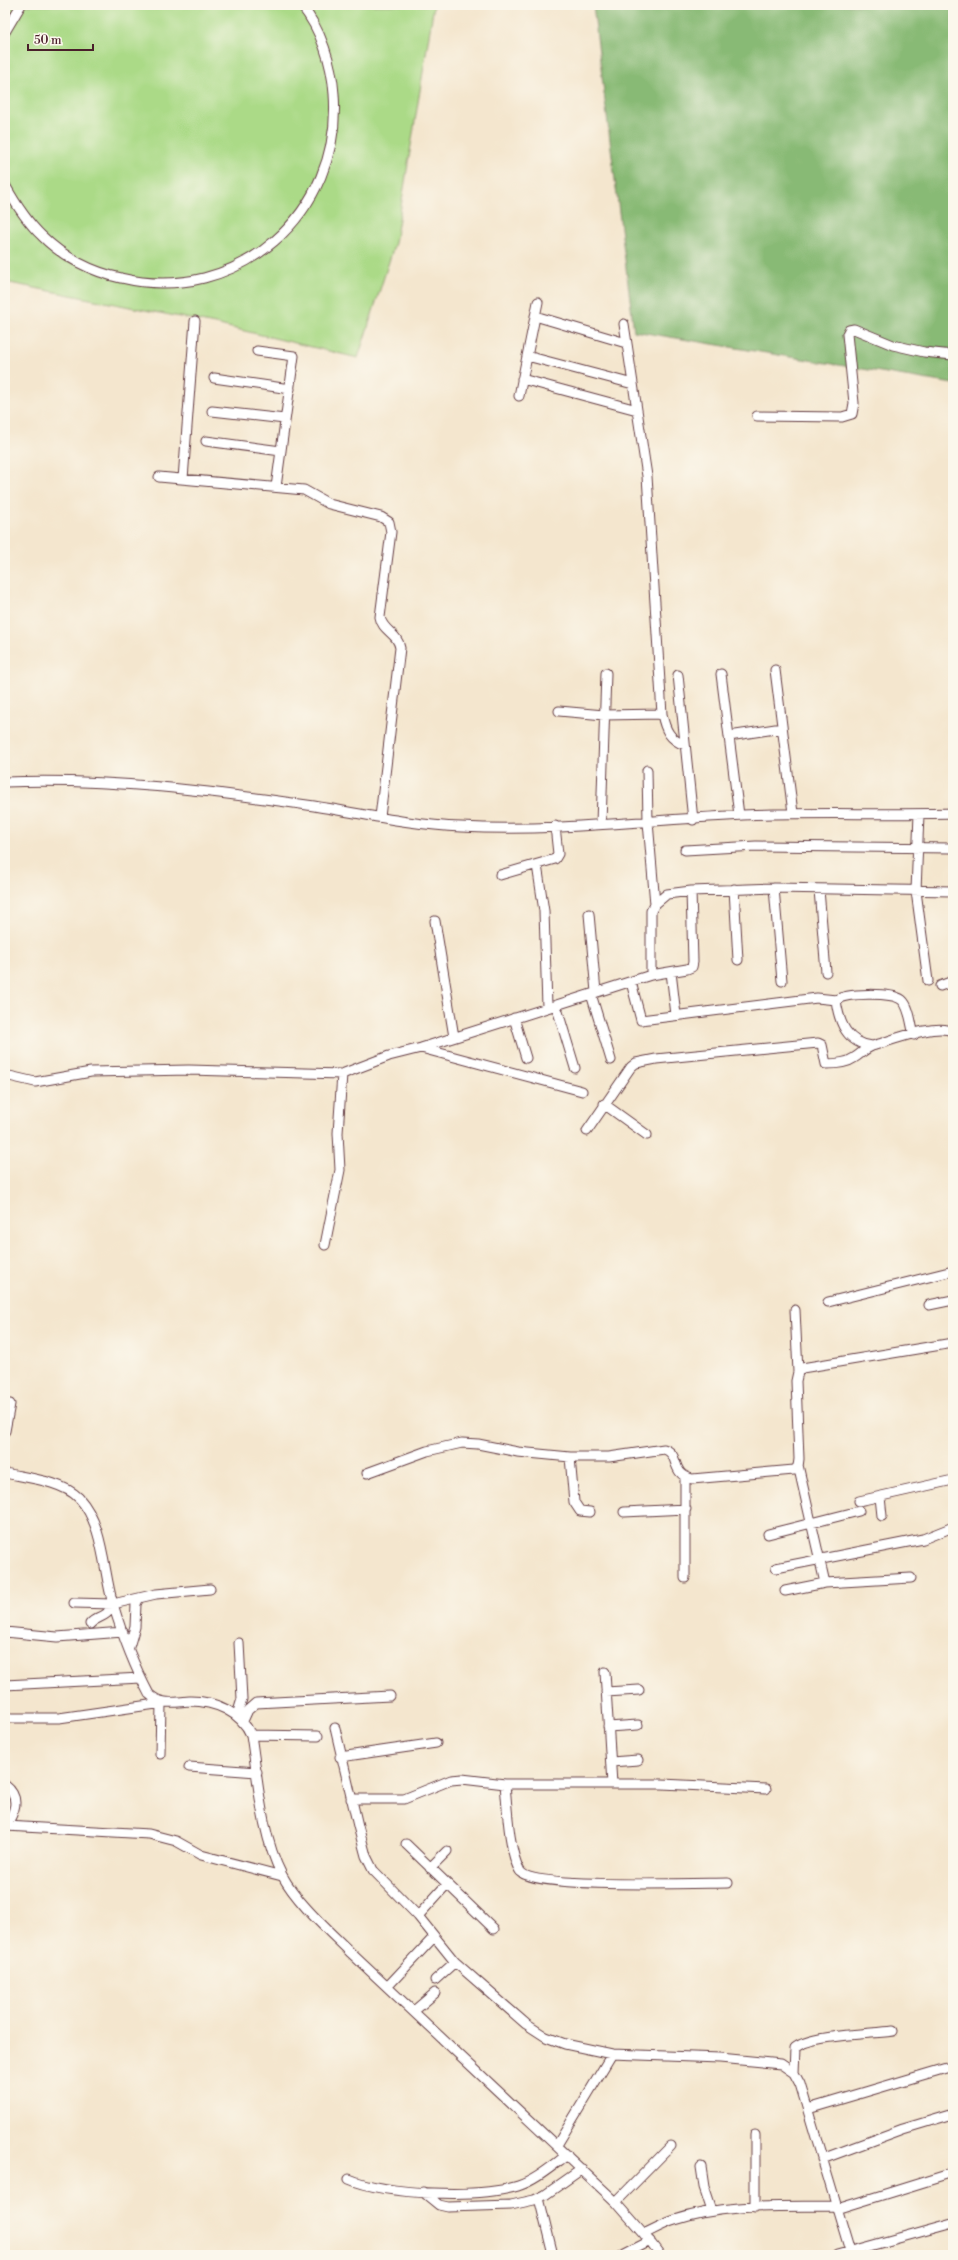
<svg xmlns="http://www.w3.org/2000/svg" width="958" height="2260" viewBox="0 0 958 2260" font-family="'Libre Bodoni',serif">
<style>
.green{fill:#abda87;stroke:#7a7c59}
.forest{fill:#88ba74;stroke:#696c50}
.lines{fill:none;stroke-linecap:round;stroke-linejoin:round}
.minor-casing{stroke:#643d43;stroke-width:11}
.minor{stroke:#fff;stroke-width:9}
</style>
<rect width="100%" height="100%" fill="#fbf7ec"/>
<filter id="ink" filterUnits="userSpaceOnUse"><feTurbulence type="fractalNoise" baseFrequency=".025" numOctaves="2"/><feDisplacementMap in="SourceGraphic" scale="8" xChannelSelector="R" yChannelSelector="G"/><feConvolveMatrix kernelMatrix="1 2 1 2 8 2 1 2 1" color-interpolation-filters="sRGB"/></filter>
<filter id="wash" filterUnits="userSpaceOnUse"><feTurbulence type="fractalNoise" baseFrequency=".012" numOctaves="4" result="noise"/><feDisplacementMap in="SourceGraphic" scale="16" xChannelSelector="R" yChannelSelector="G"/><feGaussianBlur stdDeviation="0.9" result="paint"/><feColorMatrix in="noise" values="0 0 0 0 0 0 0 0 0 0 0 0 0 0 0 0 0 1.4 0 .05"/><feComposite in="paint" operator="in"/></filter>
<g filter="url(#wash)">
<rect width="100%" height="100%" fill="#f4e6ce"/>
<path class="green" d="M5 5H434L395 243 358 358 215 324 5 282Z"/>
<path class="forest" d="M593 5H953V384L634 331Z"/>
</g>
<g filter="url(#ink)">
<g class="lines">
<defs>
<path id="minor" d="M5 32 21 5
M5 185C15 203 26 221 42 236 63 257 92 272 121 278 237 306 343 213 334 94 332 64 321 29 301 5
M535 316 626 343
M624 324 647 476 662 714C665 730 670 740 685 745
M257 351 294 356 276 487
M527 356 633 384
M214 378 290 389
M522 379 637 410
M519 396 538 302
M212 411 285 419
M757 416 842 417 852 414 854 403 847 334 849 330 854 329 893 345 924 352 953 355
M206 441 281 451
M159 477 304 490 329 504 381 517 389 522 391 532 380 617C382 631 398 633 400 648L380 817
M183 479 195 321
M775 670 793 813
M721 674 739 815
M678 675 693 820
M559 711 604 715 662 714
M729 736 782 728
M647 770 648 822 655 904
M5 782C110 778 211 791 314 806 363 814 412 825 461 827 555 832 649 820 743 815 813 812 883 815 953 813
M919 814 916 891 928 981
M601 824 606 673
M685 850 756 846 953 848
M537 865 544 911 547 1007
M500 875 555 859 558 854 555 826
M774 888 782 981
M734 889 738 960
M819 890 826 972
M589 914 596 992
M435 921 454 1037
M671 972 676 1015
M651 975V911L655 904 667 894 691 891 774 888 953 891
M631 982 641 1020 817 998 836 1000C839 1023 847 1043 872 1046 890 1041 938 1022 953 1032
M940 986 953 981
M591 994 611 1060
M836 1000C846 993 891 992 902 1000 910 1007 911 1025 914 1035
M556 1005 575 1068
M514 1018 526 1058
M421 1048 582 1091
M5 1075 35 1082 91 1072 189 1070 342 1074 389 1056 421 1048 651 975 687 969 692 967 693 962 691 891
M604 1104 647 1135
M587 1131 631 1067 636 1063 656 1059 818 1043 822 1045 826 1064C834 1064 847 1063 854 1058 861 1054 864 1049 872 1046
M325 1245 340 1170 338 1133 342 1074
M828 1302 953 1271
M929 1305 953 1300
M795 1310 798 1372
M5 1431 10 1404
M570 1457 574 1502 580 1511 590 1512
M798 1465 825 1583 911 1578
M5 1473C27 1478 62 1481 79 1498 104 1525 103 1571 113 1604 122 1634 134 1666 149 1694 162 1706 174 1702 190 1701 215 1701 241 1712 251 1735 258 1779 261 1835 282 1875 297 1903 328 1930 351 1953L616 2202 644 2234 660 2255
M367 1473 427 1451 462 1443 478 1444 518 1452 570 1457H609L664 1449C681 1454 669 1473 692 1479L794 1470 798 1467 799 1459 796 1381 798 1372 802 1368 953 1343
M880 1497 882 1516
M859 1501 953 1480
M624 1512 686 1509
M768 1534 859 1511
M776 1568 923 1539 953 1527
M685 1578V1477
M785 1591 825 1583
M74 1603 113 1604 156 1594 210 1589
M90 1624C97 1615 106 1620 113 1604
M5 1632 57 1637 123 1632
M129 1647 135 1627 136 1604 139 1598
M605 1672 612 1784
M5 1685 141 1678
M606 1692 639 1690
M237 1715 242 1699 239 1643
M5 1718H59L163 1703
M243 1721 248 1710 256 1703 390 1696
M608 1727 638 1725
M335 1728 358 1826 366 1856 373 1870 418 1916 455 1962 526 2024 546 2037 565 2044 612 2054 720 2058 781 2064 794 2073 800 2084 850 2251
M251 1735 318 1736
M160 1754 161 1704
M340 1757 436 1743
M611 1762 638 1760
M189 1767 257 1772
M505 1784C507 1806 509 1853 520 1871 531 1889 700 1883 728 1883
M5 1785C22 1798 14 1813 5 1828
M351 1799H404L451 1780 462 1779 505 1784H662L766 1789
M6 1826 149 1834 176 1841 201 1855 282 1876
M406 1844 494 1929
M430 1868 447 1851
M418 1916 447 1884
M435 1980 455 1962
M388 1986 434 1937
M414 2011 435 1993
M794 2073 795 2048C810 2035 871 2034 893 2031
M808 2109 953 2066
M755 2135V2208
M557 2145 612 2054
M822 2159 903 2129 953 2114
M701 2167 704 2187 712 2211
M349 2179C386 2195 480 2198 518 2186 536 2180 552 2166 567 2155
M423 2192 439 2205 448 2207 511 2205 534 2200 545 2195 582 2169
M539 2198 553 2255
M616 2202 671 2146
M837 2209 953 2173
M644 2234C654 2229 665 2223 675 2220 726 2203 783 2207 836 2206
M623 2255 650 2241
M837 2255 953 2223"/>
</defs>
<use href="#minor" class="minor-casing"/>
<use href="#minor" class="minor"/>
</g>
</g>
<rect width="958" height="2260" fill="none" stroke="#fbf7ec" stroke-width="20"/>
<path d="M28 44v6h65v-6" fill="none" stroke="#4a1f2b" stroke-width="2"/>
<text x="34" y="44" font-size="12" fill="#4a1f2b" stroke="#fbf7ec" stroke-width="3" paint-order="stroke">50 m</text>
</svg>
